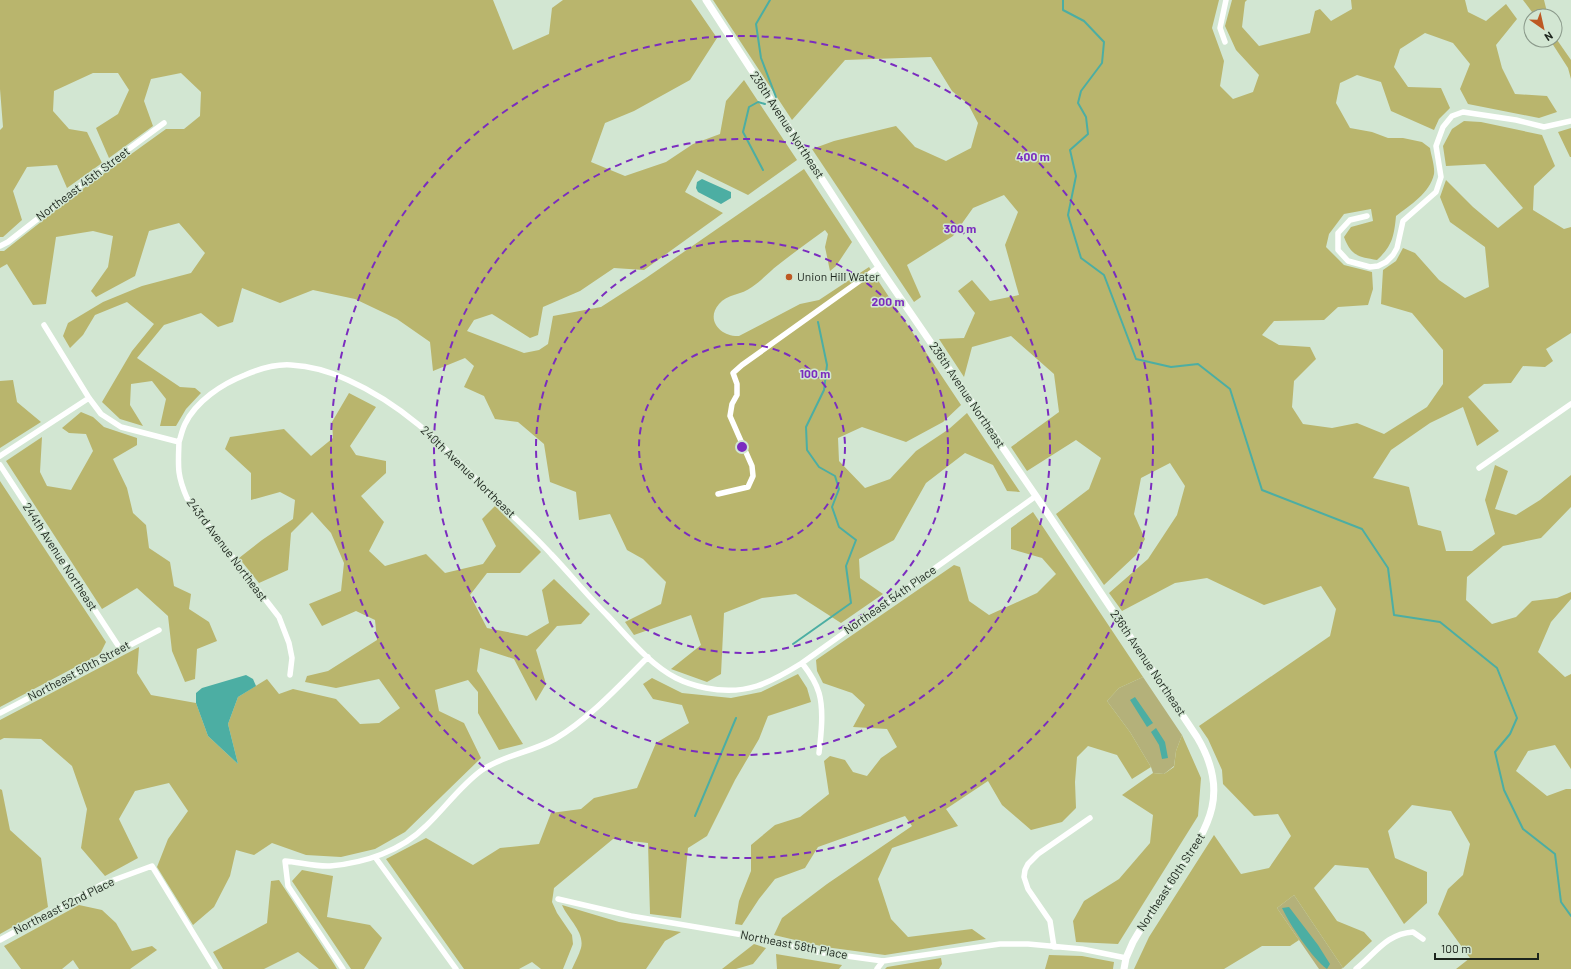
<svg xmlns="http://www.w3.org/2000/svg" width="1571" height="969" viewBox="0 0 1571 969" font-family="Barlow,sans-serif">
<style>
.green{fill:#b4b17a}
.forest{fill:#b9b56d}
.water{fill:#4caea3}
.lines{fill:none;stroke-linecap:round;stroke-linejoin:round}
.stream{stroke:#4caea3;stroke-width:2}
.minor{stroke:#fff;stroke-width:5.5}
.tertiary{stroke:#fff;stroke-width:7}
.ring{fill:none;stroke:#7b2cbf;stroke-width:2;stroke-dasharray:7 5}
.poi-dot{fill:#bd5923;stroke:#d2e6d2;stroke-width:1.5}
.labels{text-anchor:middle;stroke-width:3;stroke-linejoin:round;paint-order:stroke}
.street-label{font-size:12px;fill:#1d251d;stroke:#d2e6d2}
.poi-label{font-size:12px;fill:#1d251d;stroke:#d2e6d2;text-anchor:start}
.centre{fill:#7b2cbf;stroke:#d2e6d2;stroke-width:2}
.ring-label{font-size:12px;text-anchor:middle;font-weight:bold;fill:#7b2cbf;stroke:#d2e6d2;stroke-width:3;stroke-linejoin:round;paint-order:stroke}
</style>
<rect width="100%" height="100%" fill="#d2e6d2"/>
<path class="green" d="M1143 677 1182 735 1176 751 1174 766 1164 774 1153 773 1151 767 1130 732 1107 701 1119 688Z
M1294 895 1343 968 1341 969H1319L1277 908Z"/>
<path class="forest" d="M0 0H493L513 50 549 34 552 8 563 0H691L717 38 690 80 634 111 605 123 591 162 625 176 666 162 693 144 720 134 726 101 744 80 797 160 748 195 697 170 685 192 723 213 644 270 614 268 580 291 543 307 538 335 530 338 492 314 474 320 467 331 524 353 539 350 548 344 553 316 601 307 646 278 804 169 852 242 836 266 830 271 825 247 828 234 825 230C809 242 793 253 778 265 769 272 761 281 752 287 742 295 727 294 719 304 705 320 721 337 739 336L800 304 819 300 869 267 961 405 943 422 906 442 862 427 838 438 839 461 865 488 890 479 916 451 949 429 967 413 1020 492 1007 491 993 465 965 453 926 483 894 540 859 559 860 578 883 594 841 623 796 594 762 598 724 613 721 674 707 682 671 669 701 645 691 615 634 635 625 622 661 604 666 582 643 559 627 550 610 514 579 520 576 492 550 482 544 444 518 422 495 419 484 396 464 387 474 366 465 358 433 371 430 342 397 319 355 299 313 290 280 303 242 288 233 322 218 327 201 313 164 325 137 358 180 387 195 388 201 393 186 409 176 426H160L166 399 152 381 131 384 130 405 143 426 120 419 102 402 132 351 154 324 127 302 95 315 83 335 70 348 63 336 68 323 103 302 142 286 191 273 205 253 179 223 149 231 135 276 96 297 91 291 108 267 113 236 93 231 56 237 46 304 33 305 7 264 0 268V251H4L84 188 166 129H184L200 116 201 92 181 73 151 79 144 101 153 126 109 158 96 128 118 114 129 90 118 73H93L54 91 53 111 69 129 87 132 102 163 67 188 57 165 27 167 13 191 22 220 3 237H0V130L3 127 0 89Z
M713 0H1219L1212 28 1224 61 1220 86 1233 99 1253 92 1259 75 1236 50 1225 26 1232 0H1247L1245 2 1242 27 1259 46 1310 33 1315 11 1320 9 1331 21 1352 9 1351 0H1465L1468 12 1486 21 1506 4 1517 19 1496 45 1502 68 1515 94 1547 96 1557 112 1539 118 1468 104 1460 89 1470 64 1453 43 1425 33 1400 49 1394 67 1408 87 1441 88 1450 108 1439 119 1434 130 1391 111 1381 82 1357 75 1340 83 1336 103 1350 128 1372 132 1388 138H1403L1422 142 1430 148C1431 155 1435 166 1434 174 1430 193 1410 205 1396 216 1394 237 1392 246 1377 260 1359 257 1351 256 1344 237L1351 227 1373 221 1371 209 1344 214 1329 234 1326 247 1344 265 1372 272 1373 289 1368 305 1338 307 1324 320 1274 321 1262 335 1279 345 1310 347 1316 359 1294 381 1292 407 1303 424 1332 428 1357 423 1384 434 1427 407 1443 384V350L1412 313 1381 304 1383 270 1396 261 1403 248 1415 253 1439 280 1465 298 1489 287 1485 247 1450 222 1440 197 1446 180 1473 207 1498 228 1523 208 1485 164 1446 166 1443 146 1452 129 1464 121 1481 122 1542 135 1555 166 1534 186 1533 210 1564 229 1571 227V333L1546 349 1553 361 1545 367 1523 366 1511 383 1484 384 1468 397 1499 431 1477 446 1463 407 1430 423 1391 450 1373 478 1409 487 1418 525 1441 531 1446 551H1472L1495 534 1485 500 1495 465 1508 471 1495 509 1516 515 1540 500 1571 475V507L1541 538 1503 546 1467 577 1466 600 1492 624 1516 617 1532 601 1557 598 1571 592V599L1551 622 1538 652 1565 677 1571 674V769L1555 745 1528 751 1516 771 1547 796 1566 789H1571V969H1456L1470 958 1438 914 1448 889 1463 875 1470 844 1451 811 1412 805 1388 831 1395 858 1427 872V903L1404 924 1368 868 1335 865 1314 888 1337 921 1364 932 1372 941 1343 968 1294 895 1277 908 1299 940 1290 946H1262L1224 969H1134L1149 937 1214 835 1241 874 1269 868 1291 836 1278 814 1254 816 1223 784 1222 770 1208 739 1199 726 1330 636 1336 609 1321 586 1264 605 1207 578 1175 583 1122 611 1109 593 1148 559 1177 515 1185 486 1170 463 1141 478 1134 514 1145 539 1136 555 1104 585 1056 514 1089 489 1101 458 1076 440 1027 471 1011 447 1059 412 1054 374 1011 336 972 347 964 377 939 339 964 338 975 313 958 291 972 280 990 301 1019 295 1005 245 1018 212 1004 195 973 208 953 236 907 265 921 297 914 302 812 149 834 141 896 126 915 147 946 161 971 148 978 123 968 104 952 91 931 57 845 60 792 120Z
M1523 0H1544L1548 16H1535Z
M1555 37 1571 60V79L1568 68 1550 40H1555Z
M1571 128V157H1570L1558 132Z
M13 380 17 402 41 422 0 448V381Z
M349 393 376 407 350 446 356 455 386 461V473L361 496 384 522 369 551 385 566 426 554 445 573 483 564 496 546 482 519 495 506 541 552 520 573H487L470 595 487 628 527 636 549 623 542 590 554 579 590 614 581 624 557 626 536 650 546 684 536 701 514 659 480 648 477 671 523 744 499 750 478 713V692L468 680 435 690 439 711 464 723 481 758 405 832 375 849 341 857 306 855 272 843 254 855 236 850 230 876 214 907 193 925 157 867 168 839 188 811 169 783 135 791 119 819 138 858 105 876 81 848 87 809 72 766 41 739 4 738 0 740V720L139 647 137 673 151 695 196 703 208 736 238 764 228 724 238 697 267 679 279 694 293 689 336 699 360 724 379 723 400 708 379 679 336 688 305 682 307 676 328 671 377 640 375 620 356 611 322 626 309 604 341 591 344 563 331 533 312 512 291 533 288 570 259 583 239 558 262 540 293 519 295 500 280 492 251 500V473L225 449 230 437 284 429 311 456 333 438 332 422Z
M81 412 93 417 104 427 137 438V445L113 459 127 488 133 513 146 525 149 548 170 562 174 586 191 594 189 609 209 622 217 641 197 649 195 679 185 682 172 651 168 616 137 588 102 609 6 461 42 437 40 472 47 486 71 490 93 451 86 434 69 433 62 428Z
M0 481 106 642 100 654 0 707Z
M1033 512 1143 677 1119 688 1107 701 1130 732 1151 767 1132 779 1117 755 1088 746 1077 757 1075 782 1076 808 1062 822 1031 830 1002 805 988 781 946 809 958 826 892 848 878 879 891 919 908 937 972 929 986 939 885 955 825 947 774 935 782 918 827 884 912 826 905 816 818 847 805 868 775 879 759 899 742 925 735 924 739 901 751 871V845L775 825 800 817 829 794 824 761 830 756 845 760 853 772 867 776 881 758 897 747 887 729 853 727 865 705 852 693 823 683 817 671 816 660 954 565 960 567 969 601 989 615 1037 593 1056 574 1042 558 1011 549V528Z
M798 674 807 688 811 702 768 716 759 739 735 780 707 836 688 848 681 918 650 914 648 843 613 839 554 888 552 902 557 913 572 935 573 944 563 969H541L532 962 519 969H464L386 859 426 838 473 865 500 848 539 844 551 813 581 809 594 798 637 788 656 743 689 723 682 705 653 699 643 684 652 678 682 693 731 698 761 692Z
M1182 735 1201 778 1198 816 1118 944 1076 942 1073 921 1084 901 1119 879 1150 843 1153 815 1122 795 1153 773 1164 774 1174 767 1176 751Z
M0 789 2 790 10 830 41 858 48 907 0 934Z
M302 870 333 876 327 917 370 925 382 938 364 969H351L292 881Z
M279 880 334 964 337 969H319L298 952 264 969H223L213 952 267 923 271 881Z
M79 905 102 910 116 923 132 951 152 946 157 950 130 969H79L73 960 62 969H21L4 946Z
M562 905 619 922 681 932 665 941 646 969H572C575 962 579 955 581 948 585 932 568 919 562 905Z
M754 944 766 948 753 964 736 969H722Z
M776 954 842 965 839 969H777Z
M1049 955 1082 956 1114 962 1113 969H1045Z
M941 958 942 964 939 969H885L887 967Z"/>
<path class="water" d="M702 179 731 192V198L721 204 698 192 696 188 697 182Z
M246 675 253 679 256 686 238 697 228 724 238 764 208 736 196 703V693L202 688Z
M1135 697 1153 723 1147 727 1130 700Z
M1156 728 1165 742 1168 758 1162 759 1159 745 1151 732Z
M1289 907 1318 945 1330 964 1327 969C1312 958 1290 925 1282 908Z"/>
<g class="lines">
<path class="stream" d="M770 0 756 24 761 58 776 97
M1063 0V10L1084 21 1104 42 1102 63 1081 91 1078 103 1086 117 1088 134 1070 150 1076 176 1068 215 1081 258 1104 275 1136 359 1171 367 1198 364 1230 389 1262 490 1362 529 1388 568 1394 615 1440 622 1497 668 1517 718 1510 734 1495 752 1504 790 1523 829 1555 854 1561 902 1571 916
M763 170 743 132 749 107 758 102 765 104
M793 644 851 603 846 566 856 540 839 527 832 507 839 489 835 476 819 467 807 450 806 427 824 390 827 365 818 322
M695 816 736 718"/>
<path class="minor" d="M1225 42 1220 28 1226 0
M1367 216 1350 220 1338 233V250L1348 261 1370 267 1378 266 1386 262 1393 255 1397 248 1403 221 1436 192 1441 177 1436 146 1443 127 1452 116 1463 112 1516 120 1544 127 1571 121
M0 246 8 242 99 171 164 123
M44 325 89 398 101 414 121 427 179 442C178 467 177 475 187 498L279 617 289 643 292 658 290 675
M179 442C181 436 182 430 185 424 196 401 222 384 245 375 259 369 276 364 291 365 311 366 331 372 348 380 408 407 446 449 492 495 511 515 532 533 551 554 570 574 587 595 607 615 628 637 649 664 676 678 686 683 696 686 706 688 746 696 770 683 802 663L1036 496
M0 456 89 398
M0 465 121 650
M1479 468 1571 404
M718 494 748 487 753 476 752 466 730 416 732 404 737 395V384L733 373 742 365 879 267
M802 663C809 672 816 682 819 693 824 710 821 736 819 753
M0 713 159 630
M375 857 456 969
M558 899 631 916 755 937 817 952 883 961 1000 944H1028L1082 949 1126 958
M0 940 103 884 152 866 215 969
M1054 947 1050 921 1028 889 1024 877 1025 870 1028 864 1038 854 1090 818
M343 969 288 886 285 861C298 862 317 867 330 866 365 863 401 851 426 826 445 808 461 785 482 770 504 755 532 752 555 739 589 719 620 685 648 657
M877 969 883 961
M1356 969C1376 953 1386 934 1413 932L1423 939"/>
<path class="tertiary" d="M706 0 879 267 1036 496 1197 737C1230 792 1210 825 1178 873 1162 896 1147 918 1133 942L1126 958 1124 969"/>
</g>
<g class="ring">
<circle cx="742" cy="447" r="103"/>
<circle cx="742" cy="447" r="206"/>
<circle cx="742" cy="447" r="308"/>
<circle cx="742" cy="447" r="411"/>
</g>
<circle class="poi-dot" cx="789" cy="277" r="4"/>
<g class="labels">
<g class="street-label">
<text transform="translate(787 125) rotate(57)" y="4">236th Avenue Northeast</text>
<text transform="translate(83 184) rotate(-37)" y="4">Northeast 45th Street</text>
<text transform="translate(967 395) rotate(56)" y="4">236th Avenue Northeast</text>
<text transform="translate(468 472) rotate(44)" y="4">240th Avenue Northeast</text>
<text transform="translate(227 550) rotate(53)" y="4">243rd Avenue Northeast</text>
<text transform="translate(60 557) rotate(57)" y="4">244th Avenue Northeast</text>
<text transform="translate(890 600) rotate(-35)" y="4">Northeast 54th Place</text>
<text transform="translate(1148 663) rotate(56)" y="4">236th Avenue Northeast</text>
<text transform="translate(79 671) rotate(-28)" y="4">Northeast 50th Street</text>
<text transform="translate(1171 882) rotate(-57)" y="4">Northeast 60th Street</text>
<text transform="translate(64 906) rotate(-27)" y="4">Northeast 52nd Place</text>
<text transform="translate(794 945) rotate(11)" y="4">Northeast 58th Place</text>
</g>
<g class="poi-label">
<text x="797" y="281">Union Hill Water</text>
</g>
</g>
<circle cx="742" cy="447" r="6" class="centre"/>
<g class="ring-label">
<text x="1033" y="161">400 m</text>
<text x="960" y="233">300 m</text>
<text x="888" y="306">200 m</text>
<text x="815" y="378">100 m</text>
</g>
<g transform="translate(1543 28) rotate(146)"><circle r="19" fill="#d2e6d2" stroke="#8a998a"/>
<path d="M0-3L7 15L0 10L-7 15Z" fill="#bd5923"/>
<text y="-6" font-size="11" font-weight="bold" text-anchor="middle" fill="#1d251d">N</text>
</g>
<path d="M1435 953v6h103v-6" fill="none" stroke="#1d251d" stroke-width="2"/>
<text x="1441" y="953" font-size="12" fill="#1d251d" stroke="#d2e6d2" stroke-width="3" paint-order="stroke">100 m</text>
</svg>
